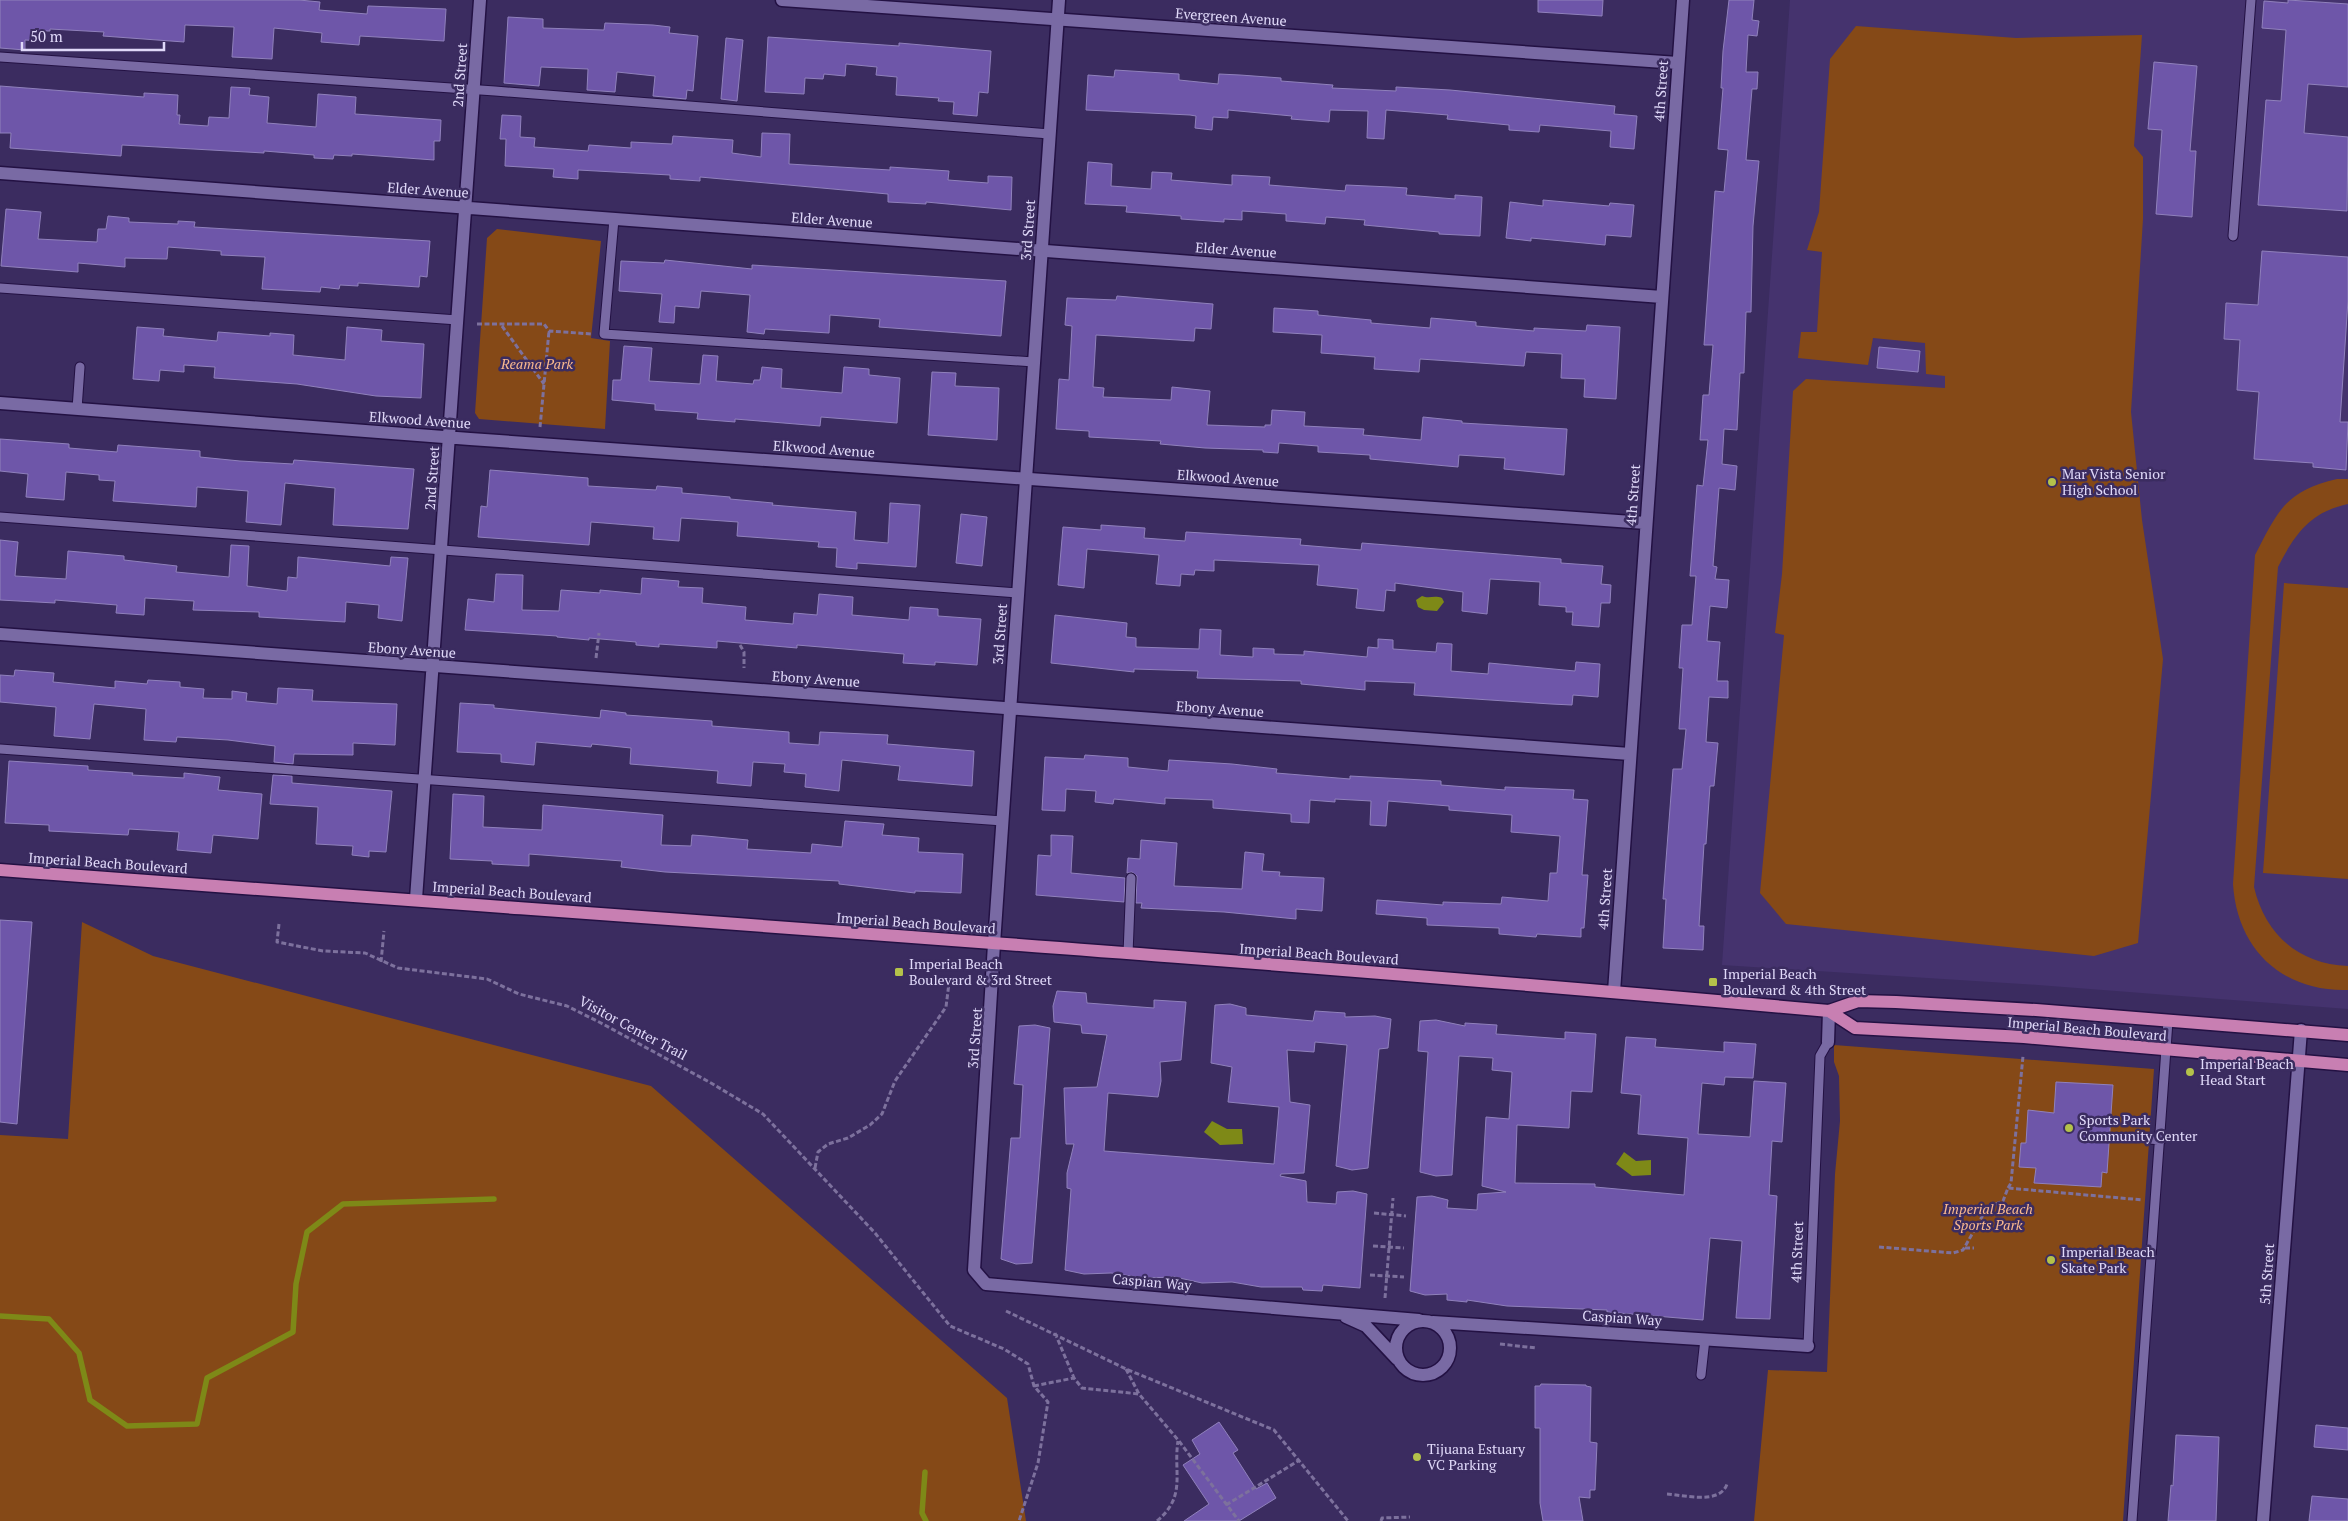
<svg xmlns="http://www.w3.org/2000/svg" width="2348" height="1521" viewBox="0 0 2348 1521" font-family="'PT Serif',serif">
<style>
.built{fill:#45336e}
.green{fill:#854917}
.water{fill:#7e8917}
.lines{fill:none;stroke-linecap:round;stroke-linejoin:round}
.stream{stroke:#7e8917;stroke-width:5.5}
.building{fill:#6e56a9;stroke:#9081bc}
.service-casing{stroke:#231143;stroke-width:11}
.minor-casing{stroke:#231143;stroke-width:15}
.tertiary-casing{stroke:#231143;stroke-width:15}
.primary-casing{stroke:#231143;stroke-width:15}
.path{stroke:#7d719d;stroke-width:3;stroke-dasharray:5 2.5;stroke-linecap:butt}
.service{stroke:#796aa4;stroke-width:9}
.minor{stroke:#796aa4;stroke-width:12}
.tertiary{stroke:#796aa4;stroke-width:12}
.primary{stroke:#c87fb2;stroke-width:12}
.poi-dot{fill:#b4c24a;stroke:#3b2c60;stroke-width:2}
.labels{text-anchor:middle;stroke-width:5;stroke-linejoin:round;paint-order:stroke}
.street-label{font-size:14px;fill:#e0d9f9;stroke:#3b2c60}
.park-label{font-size:14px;font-style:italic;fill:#fbba8e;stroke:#3b2c60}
.poi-label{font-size:14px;fill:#e0d9f9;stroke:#3b2c60;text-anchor:start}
</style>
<rect width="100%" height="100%" fill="#3b2c60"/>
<path class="built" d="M1790 0H2348V1009L2038 985 1722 965Z"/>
<path class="green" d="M1856 26 2016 38 2142 35 2134 146 2143 157V219L2131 412 2142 520 2163 659 2138 943 2094 956 1786 924 1760 893 1784 635 1775 633 1782 574 1793 391 1806 379 1945 388V376L1926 374 1925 343 1873 338 1868 365 1798 358 1801 332H1817L1822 252 1807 250 1819 212 1830 59Z
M497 229 601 241 591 338 610 341 605 429 479 419 475 413 487 238Z
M2337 479H2348V504C2310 512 2295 534 2278 567L2254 887C2265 934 2298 964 2348 966V990C2282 992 2237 949 2233 884L2255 555C2278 511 2285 491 2337 479Z
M2284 583 2348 588V879L2263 873Z
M82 922 153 956 651 1086 1007 1398 1026 1521H0V1135L68 1139Z
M1834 1045 2154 1069 2123 1521H1754L1768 1370 1827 1372 1835 1174 1840 1121 1839 1076 1834 1062Z"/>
<path class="water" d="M1422 596C1429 599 1434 595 1442 598L1444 602 1437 611 1424 610 1418 607 1416 600Z
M1212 1121 1227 1129H1242L1243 1144 1220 1145 1204 1132Z
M1624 1152 1636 1161 1651 1160V1175L1632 1176 1616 1164Z"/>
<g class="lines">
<path class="stream" d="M0 1316 49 1319 79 1353 90 1400 127 1426 197 1424 207 1378 293 1332 296 1284 307 1232 343 1204 494 1199
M925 1472 922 1513 926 1521"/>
</g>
<path class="building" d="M0 0H299L320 2 319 10 367 14 368 6 446 9 444 41 360 36 359 45 321 42 322 33 274 28 272 59 232 57 234 27 185 25 184 42 103 36 104 32 50 29V31H43L42 41 25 40V50L0 48Z
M1538 0H1603L1602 16 1538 12Z
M1729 0H1754L1752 20 1759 21 1757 36 1748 35 1746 72H1758L1757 89H1752L1746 160 1759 161 1753 226 1751 312H1746L1744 373H1740L1737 430 1724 429 1722 464 1737 466 1735 490 1719 488 1713 566 1717 567 1715 579 1729 580 1727 608 1710 606 1707 641 1720 642 1717 681H1728V698L1709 697 1706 742 1718 743 1714 786H1710L1706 844H1704L1699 926H1704L1703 950 1663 948 1666 899H1663L1673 769H1682L1686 729H1679L1683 668H1679L1682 625H1692L1696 576H1690L1697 485 1703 486 1708 440H1700L1703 395H1709L1713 345H1704L1715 191 1724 192 1728 150 1718 149 1723 88H1721L1723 51Z
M2288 0 2348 4V87L2308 84 2304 133 2348 137 2347 211 2258 205 2266 100 2281 101 2286 30 2262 28 2264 1 2288 3Z
M508 17 543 19V28L604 30 605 23 653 25 670 27 669 33 698 36 693 91 687 90 686 99 653 96 655 76 617 72 615 92 587 90 588 69 541 67 539 86 504 83Z
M768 37 899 46V43L991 51 988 93 979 92 977 116 953 114 954 102 938 101 939 98 896 95 897 77 876 75 877 67 846 64 845 76 824 74 823 79 805 78 804 94 765 92Z
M726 38 743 40 737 101 721 99Z
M2154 62 2197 66 2190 151H2196L2192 217 2156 214 2162 130 2148 129Z
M1115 70 1179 74V80L1218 84 1219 74 1240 75 1281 78V81L1333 85 1332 88 1396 91V87L1450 90 1615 106 1614 114 1637 116 1634 149 1610 147 1611 131 1540 125 1539 132 1509 130V125L1447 119 1448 115 1386 110 1384 139 1367 138 1368 111 1330 110 1329 122 1291 119 1292 116 1228 110V118L1213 117 1212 130 1195 128 1196 116 1190 115 1086 110 1088 75 1114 77Z
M0 86 144 97V93L178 95 177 115H180L179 124 208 126 209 117 229 118 231 87 250 88 249 95 269 97 267 123 316 127 318 94 356 97 355 114 441 120 440 141H434V160L352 154V156L334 155 333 159 314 158V155L264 151V153L122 145 121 156 10 148 11 133H0Z
M502 115 521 116 520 137 535 138 534 147 588 151 589 145 631 148V142L672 144 673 136 733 140 732 153 761 157 762 133 790 134 789 164 890 170V167L949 171 948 180 988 183V176L1012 177 1011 210 926 202V204L888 202V194L700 177V181L670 179V175L578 170V179L553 177 554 169 505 166 506 139H500Z
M1088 162 1112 164 1111 186 1151 189 1152 172 1172 173 1171 180 1232 185V175L1270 177 1269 185 1345 191 1346 185 1391 187 1407 188 1406 195 1455 199V195L1482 197 1480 236 1439 234V232L1364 225 1365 220 1326 217 1325 224 1286 221V214L1242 211V220L1224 219V222L1181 219V216L1126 212 1127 206 1085 204Z
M1543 200 1609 206 1610 203 1634 205 1631 237 1606 235 1605 245 1531 238V241L1506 238 1510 202 1543 206Z
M6 209 41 212 38 239 97 242 98 229H106L108 216 129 218V222L178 224V221L195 222 194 227 430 241 427 277 420 276 419 287 358 283V286L340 285 339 289 321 287 320 292 262 289 265 257 221 255V251L168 247 167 259 125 258V267L78 263V272L1 266Z
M2262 251 2348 257V300L2340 422H2348L2346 470 2313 467V463L2254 459 2259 392 2237 390 2240 340 2224 339 2226 303 2258 305Z
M665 260 752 269V265L1006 281 1001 336 879 327 880 319 830 315 829 333 765 329 764 334 747 332 750 295 701 291 699 308 675 306 674 323 659 322 662 294 619 291 621 261 664 263Z
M1117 296 1213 304 1211 329 1195 328 1194 341 1096 335 1093 387 1104 388 1103 397 1171 400 1172 387 1210 391 1207 425 1265 427V425H1271L1272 410 1305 412 1304 426 1364 429 1363 435 1421 440 1423 417 1462 421V423L1567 429 1564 475 1504 469 1505 458 1459 455 1458 467 1370 459V455L1318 452V446L1279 443 1278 453 1263 452V450L1205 448 1160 444 1161 441 1089 437V431L1056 429 1059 379 1069 380 1072 326 1065 325 1067 298 1116 300Z
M1274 308 1318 311V315L1371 320V323L1430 328 1431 318 1476 322V326L1534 331V328L1586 331 1587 325 1620 327 1616 399 1584 397 1585 379 1561 378 1562 354 1526 352 1524 366 1420 359 1419 372 1374 369 1375 357 1321 353 1322 335 1273 332Z
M137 327 164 329 163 336 217 341 218 332 270 336V333L294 335 293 355 345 360 347 327 382 330 381 341 424 344 421 398 376 396 297 384 214 378 215 367 184 365V372L160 370 159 381 133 379Z
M624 346 652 348 649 381 700 384 703 355 718 356 716 381 753 384 754 380H760L762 367 782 369 781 388 842 393 844 367 869 369V375L900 378 897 423 821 417 820 426 735 419V422L697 419 698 413 655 410V404L612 400 613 380H621Z
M1879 347 1920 351 1918 372 1877 368Z
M932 372 956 373 955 386 999 388 997 440 928 435Z
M0 439 69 444V448L117 452 118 445 200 451V457L240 461 293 464 294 460 414 469 408 529 333 525 335 488 285 483 281 525 246 522 248 491 197 487 196 507 113 501 115 481 99 480V475L66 472 64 500 26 497 28 474 0 471Z
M490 470 588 478V486L656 490 657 486 682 488V493L730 497V499L773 503 772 505 856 512 854 540 888 543 890 503 920 505 916 567 857 563V569L836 567 837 548 818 547 819 542 737 536 738 522 681 518 679 541 653 539 654 527 591 522 589 545 478 537 481 506 487 507Z
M961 514 987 517 982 566 956 563Z
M1101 525 1145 528 1144 538 1185 541 1186 532 1301 539 1300 545 1361 550 1362 543 1561 559V563L1603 566 1601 584 1611 585 1610 603H1601L1599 627 1572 625 1573 612H1566V607L1539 605 1540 582 1490 579 1487 614 1462 611 1463 592 1395 583V591L1386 590 1384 611 1356 608 1358 589 1317 585 1319 565 1214 560V571L1195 570 1194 575 1181 574 1180 586 1156 584 1159 555 1087 549 1084 588 1058 585 1063 527 1101 530Z
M0 540 18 542 15 576 66 579 68 551 124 556V560L177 566 176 572 229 577 231 545 249 546 247 586 287 591 288 577 297 578 298 557 390 566 391 557 408 558 402 621 378 618 379 605 346 602 345 622 259 617V612L193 610 194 601 145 598 144 615 116 613 117 605 55 600V603L0 600Z
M496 574 523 575 522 610 559 611 561 590 600 593V590L641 594 642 578 679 581 678 587 703 588 702 603 746 607 745 620 793 624 794 613 817 615 819 594 853 597 852 615 909 620 910 607 938 609V616L981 619 977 665 935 662V665L903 663 904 654 797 645V648L717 641V648L659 644V647L636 645V642L589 638V640L557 637V636L465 630 468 599 494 602Z
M1055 615 1127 623 1126 637 1136 638V647L1199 649 1200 629 1221 630 1220 655 1253 657V648L1274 649V654L1304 655V651L1367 657 1368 647 1378 648V639L1393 640V649L1436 652 1437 643 1452 644 1451 671 1488 674 1489 663 1575 671 1576 662 1600 664 1598 697 1573 695 1572 705 1551 704 1414 695 1415 683 1365 681V690L1301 684V681L1197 678 1198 671 1134 669V672L1051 663Z
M15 670 54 673 53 682 115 688V681L147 684 148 680 180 682V687L204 689 203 698 232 699V691L247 693 246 701 277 704 278 688 313 690 312 701 397 704 395 745 353 743V755L294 754 293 764 274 762 275 746 228 740 177 737 176 742 144 740 146 709 94 704 90 739 54 736 56 707 0 702V675L14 676Z
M460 703 494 705V708L600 718 601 710 626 713V715L712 721V726L789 732V743L819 745 820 732 888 735 887 744 974 751 972 786 898 780 900 766 842 760 839 791 805 787 806 774 784 772 785 764 753 762 751 786 717 783 718 771 630 764 631 748 592 744 591 747 536 742 534 765 501 762V754L457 752Z
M1085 755 1128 758V767L1168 771 1169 760 1232 764 1277 769 1276 773 1350 779V776L1441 781V785L1505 790V787L1574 790 1573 799 1588 800 1582 875H1588L1584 928H1581V937L1537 934 1536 937 1499 934V928L1427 925V918L1376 914 1377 900 1443 905V902L1501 904 1502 897 1548 901 1550 873H1557L1560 836 1511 832 1512 815 1449 810V806L1388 801 1386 826 1370 825 1371 801 1335 799V802L1310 800 1309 823 1291 822V814L1213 808V800L1165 798V804L1114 799 1113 804 1095 802 1096 791 1066 789 1065 811 1042 810 1045 757 1084 759Z
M9 761 88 766V770L133 773 132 775 184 778V773L220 777 218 790 262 794 258 839 213 835 211 853 177 850 179 832 129 829 128 835 49 831V825L5 823Z
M273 775 292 776V783L392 791 386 852 369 851V857L352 855 353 846 316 844 318 807 270 804Z
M453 794 484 796 483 827 542 830 543 805 663 815 661 845 691 846 692 835 706 836 748 840 747 849 811 853 812 844 842 847 845 821 884 824 882 835 919 838 918 852 963 854 961 893 915 891V893L839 884V881L665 872 621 867 622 861 529 854V866L492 864V861L450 859Z
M1051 835 1073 836 1071 873 1125 878 1124 902 1036 895 1038 855 1051 856Z
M1141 840 1177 843 1174 886 1242 889 1245 852 1264 854 1262 871 1280 872 1279 876 1324 878 1322 911 1296 909V919L1224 912 1141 908 1142 903H1136L1137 876 1132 872 1127 873 1128 858 1140 859Z
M0 920 32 922 17 1124 0 1122Z
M1057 991 1086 993 1087 1003 1154 1008V1000L1186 1002 1181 1060 1160 1062 1161 1081 1158 1097 1108 1093 1104 1151 1274 1164 1279 1107 1228 1102 1232 1067 1211 1063 1215 1005 1230 1004 1246 1008V1015L1313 1021 1315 1011 1345 1013V1017L1375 1016 1391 1019 1388 1048 1379 1049 1368 1168 1352 1170 1336 1166 1347 1045 1315 1042 1314 1052 1287 1050 1290 1102 1310 1105 1304 1173 1281 1174 1280 1176 1306 1181 1307 1202 1336 1204 1337 1192 1353 1191 1367 1194 1360 1288 1323 1285 1322 1291 1303 1290 1302 1287H1261L1232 1282 1202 1283 1175 1277 1144 1278 1111 1273 1084 1274 1065 1270 1071 1189 1067 1188V1173L1074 1144H1066L1064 1088 1097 1087 1107 1035 1082 1033 1081 1025 1054 1022 1053 1006Z
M1436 1020 1465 1026V1023L1497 1025 1496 1034 1565 1039V1032L1596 1034 1592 1092 1571 1091 1569 1128 1517 1125 1515 1183 1595 1184V1187L1684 1195 1688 1138 1638 1134 1641 1095 1621 1093 1626 1037 1656 1039 1655 1047 1724 1052V1042L1756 1044 1753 1078 1725 1077 1724 1085 1702 1083 1698 1134 1750 1137 1754 1081 1786 1083 1782 1142 1772 1141 1769 1195 1777 1196 1770 1319 1736 1318 1742 1241 1710 1238 1703 1320 1607 1312V1310L1507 1306 1467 1300V1302L1447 1300V1294L1425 1295 1410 1291 1417 1197 1432 1196 1448 1200 1447 1208 1477 1210 1478 1194 1506 1192 1482 1186 1486 1117 1509 1119 1512 1072 1492 1070 1493 1058 1459 1056 1452 1175 1436 1176 1420 1172 1428 1052 1418 1051 1420 1021Z
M1035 1025 1050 1028 1037 1198 1032 1263 1016 1264 1001 1259 1011 1138H1020L1023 1085 1014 1084 1019 1026Z
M2056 1082 2113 1085 2107 1173 2102 1172 2101 1187 2034 1183 2036 1168 2019 1167 2021 1143H2026L2028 1110 2054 1113Z
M1541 1384 1586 1385V1386L1591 1387 1590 1442 1597 1443 1595 1490H1590V1498L1579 1497 1583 1521H1543L1540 1503V1428H1535V1386H1540Z
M1219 1422 1238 1450 1233 1453 1256 1489 1267 1483 1276 1498 1239 1521H1184L1209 1504 1183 1465 1200 1454 1192 1440Z
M2316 1425 2348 1428V1450L2314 1447Z
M2176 1435 2219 1437 2216 1521H2168L2171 1485 2173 1486Z
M2312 1496 2348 1499V1521H2309Z"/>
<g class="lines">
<defs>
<path id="service" d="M0 57 495 91 1050 134
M614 219 604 334 1034 362
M2233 236 2251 0
M0 288 458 320
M77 409 80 367
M0 517 1018 593
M0 749 1003 821
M1128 954 1131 878
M2149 1139 2161 1140
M1808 1346 1820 1056 1828 1042
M1701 1375 1705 1339
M2132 1521 2168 1021"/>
<path id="minor" d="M782 0 1678 63
M0 173 1662 297
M0 403 470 439 1646 523
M0 634 1630 754
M416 899 480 0
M994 944 974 1270 986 1284 1419 1320
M1614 992 1683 0
M1828 1042 1829 1011
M1346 1317 1366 1326 1397 1359
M1396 1348a27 27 0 1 1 54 0a27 27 0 1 1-54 0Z
M1433 1322 1808 1346
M2263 1521 2301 1030"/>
<path id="tertiary" d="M994 944 1059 0"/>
<path id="primary" d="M0 870C610 916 1220 956 1829 1011L1858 1001 1896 1002 2036 1010 2348 1035
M1829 1011 1855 1028 2024 1037 2348 1065"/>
</defs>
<use href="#service" class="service-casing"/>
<use href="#minor" class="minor-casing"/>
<use href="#tertiary" class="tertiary-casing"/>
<use href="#primary" class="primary-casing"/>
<path class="path" d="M477 324H544L549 331 592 334
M502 326 544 384
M540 427 549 331
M740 645 744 652V668
M596 658 599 633
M279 924 277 942 323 951 365 953 398 968 487 979 519 994 567 1006 601 1023 711 1083 763 1114 875 1233 950 1326 1004 1349 1028 1364 1034 1386 1048 1402 1038 1463 1019 1521
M381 962 384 931
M815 1168 818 1152 828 1144 848 1138 870 1125 882 1114 895 1081 946 1007 949 983
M2008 1188 2011 1183 2023 1056
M1374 1213 1406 1216
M1373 1246 1404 1248
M1879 1247 1953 1253 1963 1250 1987 1208 2003 1201 2008 1188 2143 1200
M1965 1248H1974
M1370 1275 1404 1277
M1385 1298 1393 1198
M1006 1311 1126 1369 1274 1430 1348 1521
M1055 1333 1074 1378
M1500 1344 1536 1348
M1126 1369 1139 1394 1179 1441 1239 1521
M1034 1386 1074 1378 1082 1388 1139 1394
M1667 1494C1684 1495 1720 1505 1727 1484
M1226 1505 1298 1461
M1157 1521C1187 1496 1173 1473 1178 1441
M1381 1521 1382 1518 1410 1517"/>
<use href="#service" class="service"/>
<use href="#minor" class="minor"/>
<use href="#tertiary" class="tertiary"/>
<use href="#primary" class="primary"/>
</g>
<g class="poi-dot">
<circle cx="2052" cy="482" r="5"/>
<rect x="894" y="967" width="10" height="10" rx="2.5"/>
<rect x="1708" y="977" width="10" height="10" rx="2.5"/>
<circle cx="2190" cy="1072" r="5"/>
<circle cx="2069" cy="1128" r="5"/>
<circle cx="2051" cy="1260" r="5"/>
<circle cx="1417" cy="1457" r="5"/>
</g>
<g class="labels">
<g class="street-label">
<text transform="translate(1231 17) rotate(4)" y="5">Evergreen Avenue</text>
<text transform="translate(460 75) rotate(-86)" y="5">2nd Street</text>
<text transform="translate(1661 91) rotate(-86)" y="5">4th Street</text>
<text transform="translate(428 190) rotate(4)" y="5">Elder Avenue</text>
<text transform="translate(832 220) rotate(4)" y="5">Elder Avenue</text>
<text transform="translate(1028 230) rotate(-86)" y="5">3rd Street</text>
<text transform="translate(1236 250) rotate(4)" y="5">Elder Avenue</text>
<text transform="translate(420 420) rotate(4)" y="5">Elkwood Avenue</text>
<text transform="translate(824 449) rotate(4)" y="5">Elkwood Avenue</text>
<text transform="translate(432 478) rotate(-86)" y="5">2nd Street</text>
<text transform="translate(1228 478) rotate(4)" y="5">Elkwood Avenue</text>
<text transform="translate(1633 495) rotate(-86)" y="5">4th Street</text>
<text transform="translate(1000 634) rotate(-86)" y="5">3rd Street</text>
<text transform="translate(412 650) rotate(4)" y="5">Ebony Avenue</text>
<text transform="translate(816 679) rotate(4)" y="5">Ebony Avenue</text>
<text transform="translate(1220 709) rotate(4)" y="5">Ebony Avenue</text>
<text transform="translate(108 863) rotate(4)" y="5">Imperial Beach Boulevard</text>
<text transform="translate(512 892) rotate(4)" y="5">Imperial Beach Boulevard</text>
<text transform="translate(1605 899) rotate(-86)" y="5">4th Street</text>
<text transform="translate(916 923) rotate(4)" y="5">Imperial Beach Boulevard</text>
<text transform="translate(1319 954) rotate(4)" y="5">Imperial Beach Boulevard</text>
<text transform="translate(633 1028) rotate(28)" y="5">Visitor Center Trail</text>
<text transform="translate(2087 1029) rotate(5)" y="5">Imperial Beach Boulevard</text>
<text transform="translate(975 1038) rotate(-86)" y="5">3rd Street</text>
<text transform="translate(1797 1252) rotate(-88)" y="5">4th Street</text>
<text transform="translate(2267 1274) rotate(-86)" y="5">5th Street</text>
<text transform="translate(1152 1282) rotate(5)" y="5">Caspian Way</text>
<text transform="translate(1622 1318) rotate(4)" y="5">Caspian Way</text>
</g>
<g class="park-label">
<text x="537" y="369">Reama Park</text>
<text x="1988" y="1214">Imperial Beach<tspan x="1988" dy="16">Sports Park</tspan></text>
</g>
<g class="poi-label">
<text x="2062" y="479">Mar Vista Senior<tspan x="2062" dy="16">High School</tspan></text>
<text x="909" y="969">Imperial Beach<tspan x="909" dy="16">Boulevard &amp; 3rd Street</tspan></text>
<text x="1723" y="979">Imperial Beach<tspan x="1723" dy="16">Boulevard &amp; 4th Street</tspan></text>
<text x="2200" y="1069">Imperial Beach<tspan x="2200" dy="16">Head Start</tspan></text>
<text x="2079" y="1125">Sports Park<tspan x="2079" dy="16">Community Center</tspan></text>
<text x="2061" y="1257">Imperial Beach<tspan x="2061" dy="16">Skate Park</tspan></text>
<text x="1427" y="1454">Tijuana Estuary<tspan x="1427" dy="16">VC Parking</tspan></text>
</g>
</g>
<path d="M22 42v8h142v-8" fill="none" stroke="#e0d9f9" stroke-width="2.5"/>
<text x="30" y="42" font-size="15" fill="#e0d9f9" stroke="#3b2c60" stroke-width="4" paint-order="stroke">50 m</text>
</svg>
